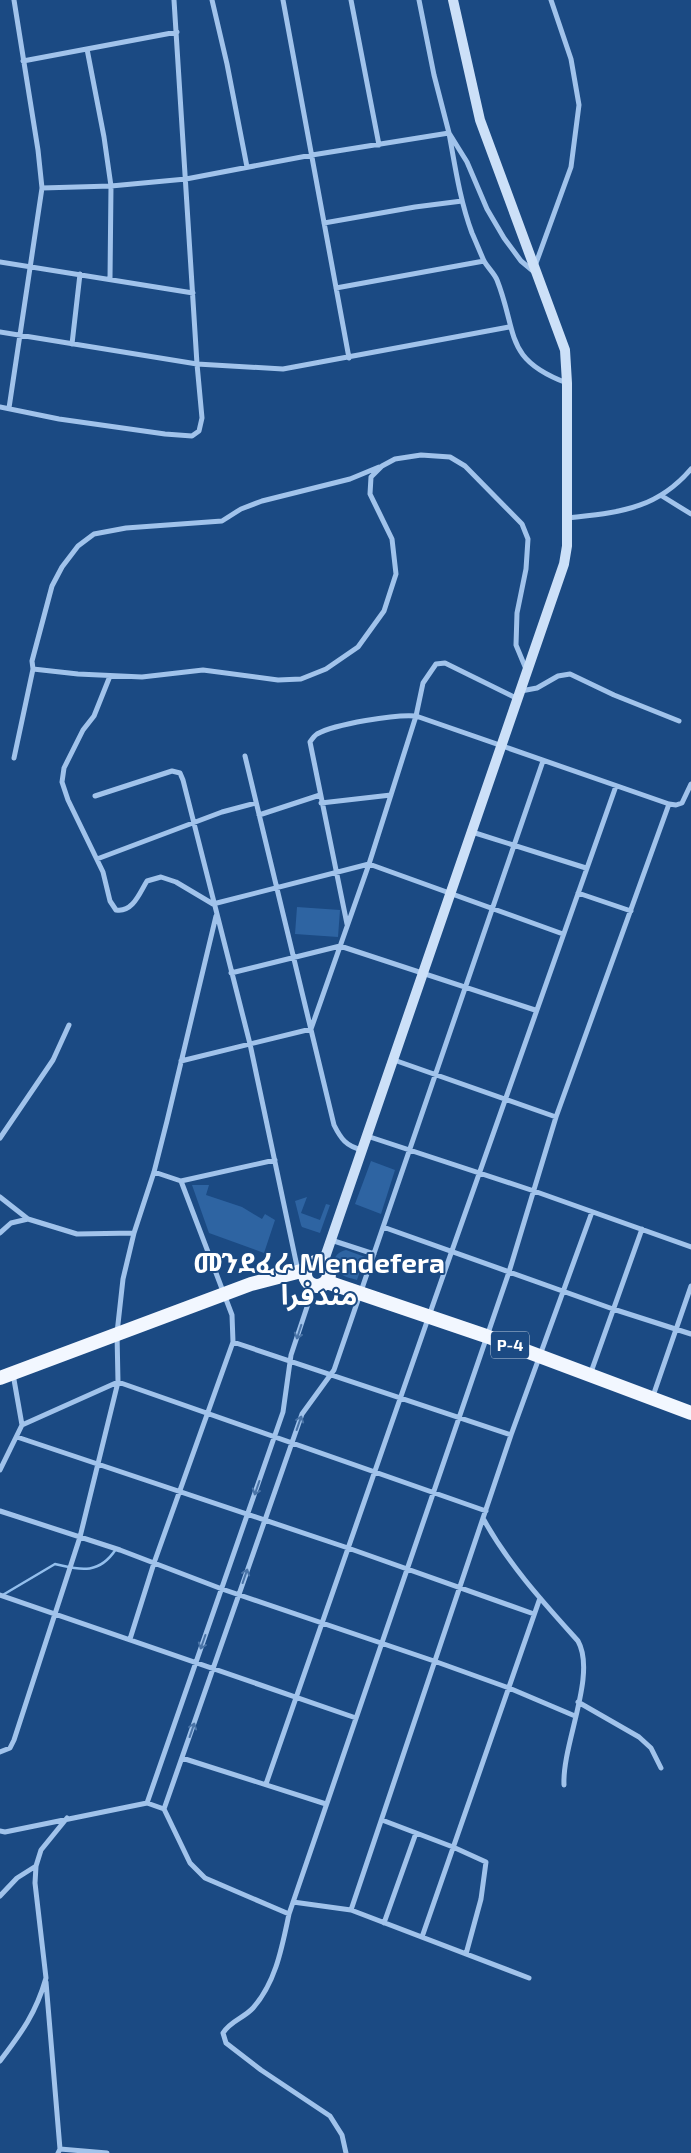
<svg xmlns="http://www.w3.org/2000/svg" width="691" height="2153" viewBox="0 0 691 2153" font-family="'Exo 2','Noto Sans Arabic','Noto Sans Ethiopic',sans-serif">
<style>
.green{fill:#2e64a2}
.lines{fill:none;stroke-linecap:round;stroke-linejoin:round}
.stream{stroke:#93bfed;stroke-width:2.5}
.minor{stroke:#a1c3eb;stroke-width:5}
.secondary{stroke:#cce0f8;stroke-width:10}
.trunk{stroke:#f2f7ff;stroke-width:14}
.oneway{stroke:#4a74a7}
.labels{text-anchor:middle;stroke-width:4;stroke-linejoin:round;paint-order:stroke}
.shield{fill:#1b4a83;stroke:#bbc9da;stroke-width:1}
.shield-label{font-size:16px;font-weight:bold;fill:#fff}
.town-label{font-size:28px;font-weight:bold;fill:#fff;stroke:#1b4a83}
</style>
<rect width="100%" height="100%" fill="#1b4a83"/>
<path class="green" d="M297 907 340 910 338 937 295 934Z
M371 1161 395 1170 381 1214 355 1204Z
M192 1185H209L206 1195 242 1207 262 1219 265 1214 275 1220 264 1253 209 1233Z
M307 1197 301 1213 320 1220 326 1204 330 1205 320 1233 302 1227 301 1225 295 1201Z
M346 1250 365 1257 357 1280C350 1278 344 1277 338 1272 330 1263 335 1252 346 1250Z"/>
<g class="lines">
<path class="stream" d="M1 1596 55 1564C81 1570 99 1575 116 1549"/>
<path class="minor" d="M212 0 227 64 247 167
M283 0 349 358
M351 0 379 145
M419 0 434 75 449 133 467 162 487 209 504 238 521 261 533 271
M87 49 104 137 111 186 110 279
M23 61 177 32
M42 188 111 186 186 179 312 155 449 133C455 166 460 201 472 233 476 242 480 252 484 261 488 268 494 273 497 280 518 333 503 359 567 383
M324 223 415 207 462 201
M0 262 193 293
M535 266 571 167 579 105 571 59 551 0
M336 288 484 261
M0 332 197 364 283 369 509 327
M72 344 80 274
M0 407 59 419 165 434 192 436 199 431 202 418 197 364 174 0
M9 408 42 188 38 150 14 0
M662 496 691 514
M568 518C619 512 656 510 691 469
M33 669 32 661 52 586 62 567 78 546 94 534 126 528 222 521 241 509 262 501 350 479 379 467
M110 676 94 716 83 730 64 768 62 782 68 800 103 872 110 901 116 910C133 913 140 892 147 881L161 877 176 882 213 904 369 864 563 934
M521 691 537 688 558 676 570 674 614 695 679 721
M245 756 334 1125C341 1139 346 1146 362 1150
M14 758 33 669 78 674 142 677 203 670 278 680 301 679 326 669 358 647 384 611 396 574 392 539 370 494 371 477 382 466 395 459 421 455 450 457 465 466 522 524 528 539 526 569 517 613 516 645 526 669
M95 796 172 771 180 773 183 780 250 1044 298 1271
M321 803 391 795
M259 815 320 795
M472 832 586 868
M97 859 222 812 256 803
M578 893 631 911
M347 924 310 742C312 739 314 736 317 734 335 724 396 714 416 716L669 804 676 805 682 803 691 784
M231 973 340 946 535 1010
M394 1060 556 1117
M181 1061 311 1029 369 864 416 716 423 683 436 664 445 663 518 699
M367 1136 534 1191 691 1247
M0 1138 53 1060 69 1025
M154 1172 181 1181 275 1160
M0 1197 28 1219
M383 1227 613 1309 691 1334
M0 1233 11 1223 28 1219 77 1234 134 1233
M331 1240 374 1254
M233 1342 511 1435
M590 1375 642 1229
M653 1396 691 1286
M22 1425 118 1382 486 1511
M17 1437 348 1548 534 1614
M0 1470 22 1425 13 1374
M0 1511 120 1550 222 1589 434 1661 509 1688 575 1716
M484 1520C509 1565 543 1602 578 1641 597 1675 562 1744 564 1785
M0 1595 356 1718
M130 1639 154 1563 233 1342 232 1315 181 1181
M578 1702 639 1737 651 1748 661 1768
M0 1752 10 1748 14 1740 80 1537 118 1382 117 1333 123 1279 134 1233 154 1172 167 1121 216 916
M182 1758 326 1804
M266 1784C382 1451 497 1118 616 786
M147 1803 283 1412 291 1355 314 1286
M382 1820 453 1847 486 1862 481 1899 466 1954
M0 1831 5 1832 147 1803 164 1809
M0 1896 17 1878 36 1866
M293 1902 351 1910 529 1978
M351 1910 511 1435 592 1212
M289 1914 205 1878 190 1863 164 1809 302 1414 334 1370 543 761
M384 1923 416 1833
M422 1937 540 1598
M46 1982 60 2149 58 2153
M0 2061C22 2032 36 2013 46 1978L35 1883 36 1866 41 1850 67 1818
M60 2149 107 2153
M346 2153 342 2135 330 2116 261 2070 226 2043 223 2033C230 2021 244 2018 253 2008 276 1982 282 1947 289 1914L509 1272 556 1117 669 804"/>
<path class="secondary" d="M323 1263 564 564 567 546V383L565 350 480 120 453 0"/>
<path class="trunk" d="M305 1274a12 12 0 1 1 24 0a12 12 0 1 1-24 0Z
M327 1282 486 1336 691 1413
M0 1378 251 1284 305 1270"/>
</g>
<defs><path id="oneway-shaft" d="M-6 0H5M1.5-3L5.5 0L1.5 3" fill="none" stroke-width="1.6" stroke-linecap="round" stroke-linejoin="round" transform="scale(1.25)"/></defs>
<g class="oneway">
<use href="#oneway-shaft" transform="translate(299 1332) rotate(108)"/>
<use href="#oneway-shaft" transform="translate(299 1423) rotate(-71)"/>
<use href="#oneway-shaft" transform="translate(257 1488) rotate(109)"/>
<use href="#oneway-shaft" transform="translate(245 1576) rotate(-71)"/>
<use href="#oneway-shaft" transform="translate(203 1642) rotate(109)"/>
<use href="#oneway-shaft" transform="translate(192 1730) rotate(-71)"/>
</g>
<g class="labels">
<rect class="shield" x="491" y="1331.5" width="38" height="27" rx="4"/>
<g class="shield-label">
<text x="510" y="1351">P-4</text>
</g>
<g class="town-label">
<text x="319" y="1273">መንደፈራ Mendefera<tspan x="319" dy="32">مندفرا</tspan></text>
</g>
</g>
</svg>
